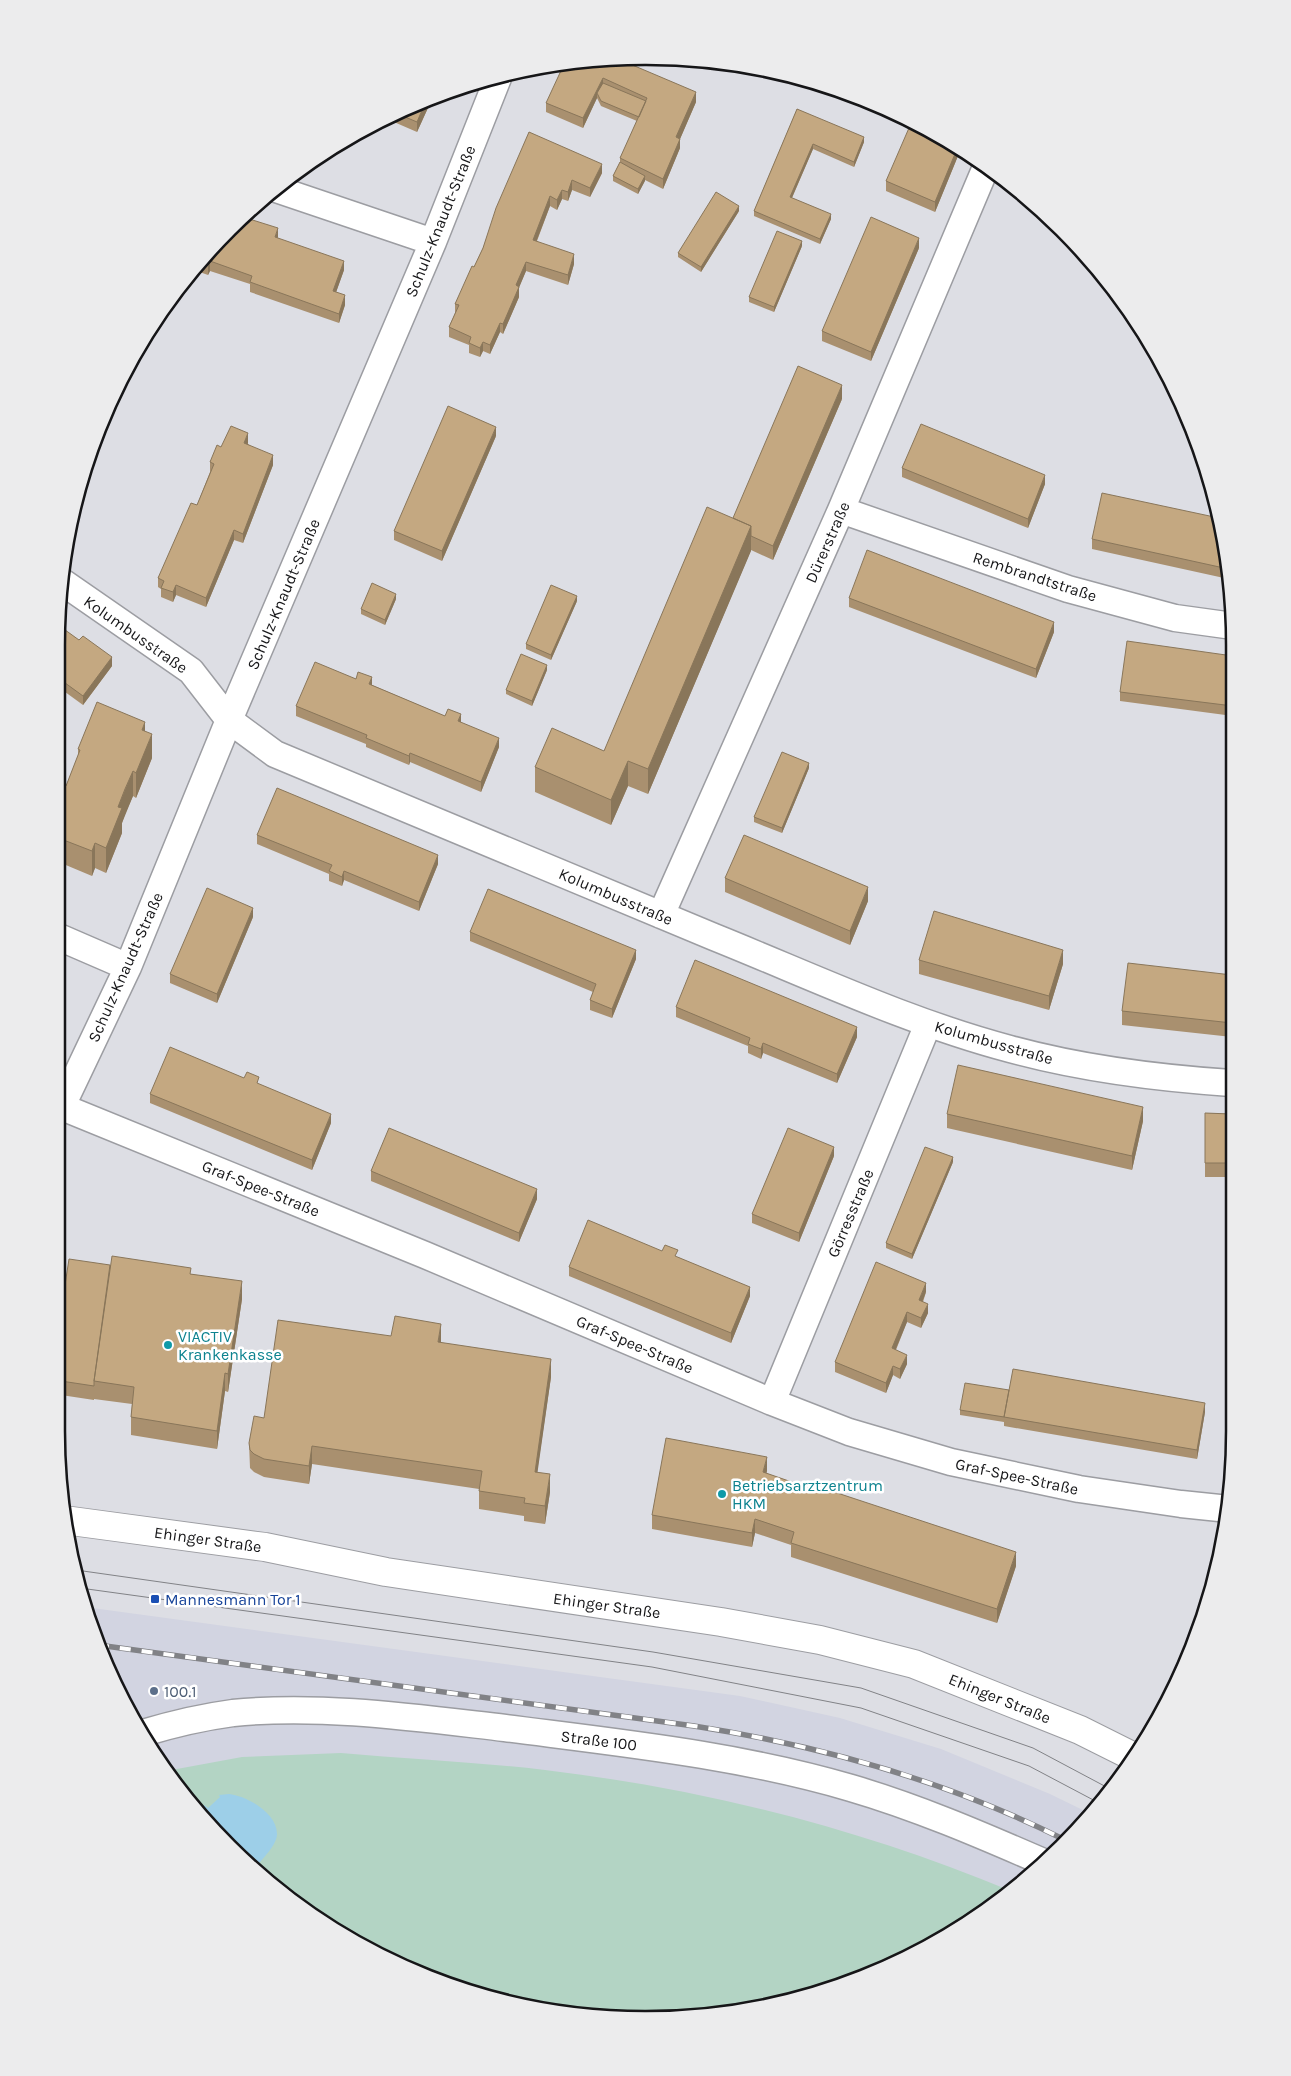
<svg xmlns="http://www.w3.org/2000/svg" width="1291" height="2076" viewBox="0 0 1291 2076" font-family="Karla,sans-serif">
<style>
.built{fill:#d2d4e1}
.green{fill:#b3d4c4}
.water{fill:#9dcfe8}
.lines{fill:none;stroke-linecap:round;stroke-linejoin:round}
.minor-casing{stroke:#9c9da2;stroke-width:29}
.tertiary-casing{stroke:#9c9da2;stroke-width:30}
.minor{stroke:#fff;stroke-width:26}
.tertiary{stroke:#fff;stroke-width:28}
.tram{stroke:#818286;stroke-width:1}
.rail-casing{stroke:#818286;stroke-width:5.5}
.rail{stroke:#fff;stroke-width:4;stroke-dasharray:11;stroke-linecap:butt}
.wall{fill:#a9906f}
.shaded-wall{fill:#89765a}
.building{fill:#c4a881;stroke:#89765a}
.culture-dot{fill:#0f9aa8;stroke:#fff;stroke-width:2}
.transit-dot{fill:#1a4fb4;stroke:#fff;stroke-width:2}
.service-dot{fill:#5c6f8a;stroke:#fff;stroke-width:2}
.labels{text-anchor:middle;stroke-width:5;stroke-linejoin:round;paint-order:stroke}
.street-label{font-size:16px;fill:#161618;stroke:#fff}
.culture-label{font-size:16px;fill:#0d838f;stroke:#fff;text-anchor:start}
.transit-label{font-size:16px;fill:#164399;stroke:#fff;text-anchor:start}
.service-label{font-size:16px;fill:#4e5e75;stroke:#fff;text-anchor:start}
.rim{fill:none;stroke:#161618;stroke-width:2.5}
</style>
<rect width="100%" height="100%" fill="#dddee4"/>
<path class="built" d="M85 1607 740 1696 840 1718 941 1749 1050 1794 1089 1813 1004 1898 906 1959 835 1989 723 2015 645 2020 531 2008 456 1989 385 1959 287 1898 178 1789 117 1691 87 1620Z"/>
<path class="green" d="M341 1753C409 1759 477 1762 545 1770 705 1789 862 1829 1011 1891L1004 1898 906 1959 835 1989 723 2015 645 2020 531 2008 456 1989 385 1959 287 1898 178 1789 166 1771 242 1757Z"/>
<path class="water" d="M229 1794C247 1796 277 1813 277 1834 277 1845 262 1859 256 1867L199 1810 204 1805 208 1808 220 1797 219 1795Z"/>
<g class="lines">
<defs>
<path id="minor" d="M276 189 433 242
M841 510 1068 589 1175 618 1233 626
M61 581 191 671 229 720 275 754C421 815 567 877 714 937 811 976 908 1022 1010 1049 1083 1069 1156 1078 1231 1083
M661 915 841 510 986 167
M61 938 128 967
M62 1107 425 1255 772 1402 849 1432 951 1462 1079 1489 1181 1504 1229 1509
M61 1108 128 967 229 720 433 242 498 78
M772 1402 928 1024
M143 1733C173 1724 203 1717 233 1713 321 1704 418 1718 505 1728 621 1743 739 1755 851 1788 916 1807 979 1834 1041 1861"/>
<path id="tertiary" d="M64 1520 265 1547 386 1572 721 1622 820 1640 914 1664 1080 1730 1132 1756"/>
</defs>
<use href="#minor" class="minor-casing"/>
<use href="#tertiary" class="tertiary-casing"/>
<use href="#minor" class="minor"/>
<use href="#tertiary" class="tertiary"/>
<path class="tram" d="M76 1570 653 1652 861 1688 1033 1748 1112 1790
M80 1588 652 1667 861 1708 1029 1766 1099 1803"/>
<defs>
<path id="rail" d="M98 1645 694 1726C822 1746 947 1781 1063 1839"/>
</defs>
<use href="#rail" class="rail-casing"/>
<use href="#rail" class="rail"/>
</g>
<path class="wall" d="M666 58H683L681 63Z
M635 59V62L634 66 696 102 680 139V148L663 189 645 180 638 194 613 181V176L620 162V158L637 121 601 106 597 98 583 128 546 112V103Z
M432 99 417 132 387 119Z
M797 109 864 142 854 167 813 149 792 198 831 219 820 244 754 216V211Z
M529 132 602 173 590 197 572 190 568 201 562 199 557 210 550 206 537 241 574 264 568 285 526 271 519 287V297L503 334 500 332 490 354 483 351 480 357 469 353V345L449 337V327L455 313V304L474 267 483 248Z
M960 151 935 212 886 191V181Z
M739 211 701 272 678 257V253Z
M243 217 278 238 344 270 336 292 345 305 339 323 250 292V284L210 271 208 275 194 270Z
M802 246 774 312 749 302V297Z
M919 248 871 361 822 341V331Z
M842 399 773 560 751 550 648 794 628 786 611 825 535 792V767L604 751 733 518Z
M496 436 442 561 394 540V531Z
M248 443V444L273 465 243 543 234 540 206 607 176 595 173 602 161 597V589L158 587V578L197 505 210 472V462L221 447Z
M902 468 1045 484 1028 528 902 477Z
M1092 539 1227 567 1224 578 1092 549Z
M849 598 1054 632 1036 678 849 607Z
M396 599 385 625 361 614V609Z
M577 601 551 660 526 649V644Z
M61 627 112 666 83 705 61 689Z
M1233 656V716L1120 701V692Z
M547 670 532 706 506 694V690Z
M372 685 461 723 499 747 481 792 410 762 409 765 366 747V744L296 716V706Z
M145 731 152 758 136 798 133 796 125 814 122 823V833L106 873 95 868 92 876 61 863V790L66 786 78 756V749Z
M809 768 782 833 754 822V817Z
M257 835 438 864 419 911 344 880 342 886 329 881V874L257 844Z
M725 878 868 901 850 945 725 892Z
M253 917 217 1003 170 983V974Z
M470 932 636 959 612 1018 590 1010V1000L593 992 470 941Z
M919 960 1063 964 1049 1010 919 974Z
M1232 975V1037L1122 1025V1011Z
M676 1007 857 1037 837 1083 763 1053 761 1059 748 1053V1046L676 1017Z
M150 1094 331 1123 312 1170 150 1103Z
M1205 1113 1231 1114V1177H1205Z
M947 1114 1143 1121 1132 1170 947 1128Z
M834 1156 799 1242 752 1223V1214Z
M953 1162 912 1259 886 1248V1243Z
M371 1171 537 1199 519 1242 371 1181Z
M678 1257 750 1296 731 1343 569 1276V1267Z
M110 1265 191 1274 242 1299 228 1392 225 1391 217 1449 131 1435V1417L132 1404 94 1399V1400L61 1395V1311Z
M926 1292 923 1302 928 1313 921 1328 907 1322 896 1350 907 1364 900 1379 893 1375 886 1393 835 1372V1362Z
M440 1343 551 1377 537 1472 550 1492 545 1524 524 1521V1516L479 1509V1489L312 1464 309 1484 264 1477 254 1472 250 1468 249 1443Z
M1009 1390 1205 1412 1197 1459 1004 1426V1422L960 1415V1410Z
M767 1471 766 1473 1016 1566 997 1623 791 1557V1545L755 1533 752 1547 652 1529V1515Z"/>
<path class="shaded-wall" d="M632 59H635V62L630 74V64Z
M603 78V88L597 93V98L583 128V118Z
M696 92V102L680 139V148L663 189V179L676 137Z
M432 99 417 132V122L426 101Z
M864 137V142L854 167V162Z
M813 144V149L790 202V197Z
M957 149 960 151 935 212V202Z
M602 164V173L590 197V188Z
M645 176V181L638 194V189Z
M572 180V190L568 201V192Z
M562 190V199L557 210V200Z
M550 196V206L533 250V240Z
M739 206V211L701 272V267Z
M831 214V219L820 244V239Z
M278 228V238L275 237Z
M919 238V248L871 361V352Z
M802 241V246L774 312V307Z
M574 254V264L568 285V275Z
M210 261V271L208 275V265Z
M344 261V270L333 301V291Z
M526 262V271L516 295V285Z
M519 287V297L503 334V324Z
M345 295V305L339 323V314Z
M500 323V332L490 354V345Z
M483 342V351L480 357V348Z
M842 385V399L773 560V546Z
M496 427V436L442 561V551Z
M248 433V443L244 452V443Z
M273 455V465L243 543V534Z
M1045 475V484L1028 528V519Z
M751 526V551L648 794V769Z
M234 530V540L206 607V598Z
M1226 561 1227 567 1224 578V568Z
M176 585V595L173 602V592Z
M396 594V599L385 625V620Z
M577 596V601L551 660V655Z
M1054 622V632L1036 678V669Z
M112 657V666L83 705V696Z
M547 665V670L532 706V701Z
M372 677V687L369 684Z
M461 714V724L458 721Z
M145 722V746L142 730Z
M152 734V758L136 798V773Z
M499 738V747L481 792V782Z
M410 753V762L409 765V756Z
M628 761V786L611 825V800Z
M809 763V768L782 833V828Z
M133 771V796L122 823V833L106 873V848L118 807Z
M95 843V868L92 876V851Z
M438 855V864L419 911V902Z
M344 871V880L342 886V877Z
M868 887V901L850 945V931Z
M253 908V917L217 1003V994Z
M636 950V959L612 1018V1009Z
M1063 950V964L1049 1010V996Z
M857 1027V1037L837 1083V1074Z
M763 1043V1053L761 1059V1049Z
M1143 1107V1121L1132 1170V1156Z
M331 1114V1123L312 1170V1160Z
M834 1147V1156L799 1242V1233Z
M953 1157V1162L912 1259V1254Z
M537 1189V1199L519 1242V1233Z
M242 1281V1299L228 1392V1374Z
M926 1283V1292L919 1310V1300Z
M750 1287V1296L731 1343V1333Z
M928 1304V1313L921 1328V1318Z
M907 1312V1322L892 1358V1348Z
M441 1324V1342L438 1360V1342Z
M907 1355V1364L900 1379V1369Z
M551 1359V1377L535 1490V1472Z
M893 1366V1375L886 1393V1383Z
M225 1373V1391L217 1449V1431Z
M1205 1403V1412L1197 1459V1450Z
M312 1446V1464L309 1484V1466Z
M767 1457V1471L763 1486V1472Z
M550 1474V1492L545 1524V1506Z
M755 1519V1533L752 1547V1533Z
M1016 1552V1566L997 1623V1609Z"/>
<path class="building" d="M632 59 630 64 696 92 676 137 680 139 663 179 620 158 647 98 603 78 583 118 546 103 565 62Z
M603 83 646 101 639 117 601 101 597 93Z
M426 101 417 122 398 114Z
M797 109 864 137 854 162 813 144 790 197 831 214 820 239 754 211Z
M912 121 957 149 935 202 886 181Z
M529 132 602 164 590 188 572 180 568 192 562 190 557 200 550 196 533 240 574 254 568 275 526 262 516 285 519 287 503 324 500 323 490 345 483 342 480 348 469 343 471 337 449 327 459 305 455 304 472 266 474 267 483 248 496 208Z
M620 162 645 176 638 189 613 176Z
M716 192 739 206 701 267 678 253Z
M243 217 278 228 275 237 344 261 333 291 345 295 339 314 250 282 252 276 210 261 208 265 201 263Z
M871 217 919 238 871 352 822 331Z
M777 231 802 241 774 307 749 297Z
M798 366 842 385 773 546 751 536V526L733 518Z
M448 406 496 427 442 551 394 531Z
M921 424 1045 475 1028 519 902 468Z
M231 426 248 433 244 443 273 455 243 534 234 530 206 598 176 585 173 592 161 588 164 581 158 578 191 503 197 505 214 464 210 462 217 445 221 447Z
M1102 493 1219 518 1226 561 1224 568 1092 539Z
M707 507 751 526 648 769 628 761 611 800 535 767 552 728 604 751Z
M867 550 1054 622 1036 669 849 598Z
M372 583 396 594 385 620 361 609Z
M551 585 577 596 551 655 526 644Z
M61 627 79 640 83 636 112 657 83 696 61 680Z
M1127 641 1233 656V706L1120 692Z
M521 654 547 665 532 701 506 690Z
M315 662 356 679 358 672 372 677 369 684 445 716 448 709 461 714 458 721 499 738 481 782 410 753 409 756 366 738 367 735 296 706Z
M97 702 145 722 142 730 152 734 136 773 133 771 125 789 118 807 122 808 106 848 95 843 92 851 61 839V790L63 784 66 786 80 750 78 749Z
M782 752 809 763 782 828 754 817Z
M277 788 438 855 419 902 344 871 342 877 329 871 332 865 257 835Z
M744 835 868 887 850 931 725 878Z
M207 888 253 908 217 994 170 974Z
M488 889 636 950 612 1009 590 1000 596 984 470 932Z
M934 911 1063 950 1049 996 919 960Z
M695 960 857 1027 837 1074 763 1043 761 1049 748 1044 750 1038 676 1007Z
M1128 963 1232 975V1023L1122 1011Z
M170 1047 244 1078 247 1072 259 1077 257 1083 331 1114 312 1160 150 1094Z
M958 1065 1143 1107 1132 1156 947 1114Z
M1205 1113 1231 1114V1163H1205Z
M389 1128 537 1189 519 1233 371 1171Z
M788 1128 834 1147 799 1233 752 1214Z
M925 1147 953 1157 912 1254 886 1243Z
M588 1220 662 1251 665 1245 678 1250 675 1256 750 1287 731 1333 569 1267Z
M112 1256 191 1268 190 1274 242 1281 228 1374 225 1373 217 1431 131 1417 134 1387 94 1381Z
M69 1259 110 1265 94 1381V1386L61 1381V1311Z
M876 1262 926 1283 919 1300 928 1304 921 1318 907 1312 892 1348 907 1355 900 1369 893 1366 886 1383 835 1362Z
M395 1316 441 1324 438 1342 551 1359 535 1472 550 1474 545 1506 524 1503 525 1498 479 1491 482 1471 312 1446 309 1466 264 1459 254 1454 250 1450 249 1443 254 1416 264 1418 278 1320 391 1336Z
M1013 1369 1205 1403 1197 1450 1004 1417Z
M965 1383 1009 1390 1004 1417 960 1410Z
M666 1438 767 1457 763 1472 809 1488 810 1484 1016 1552 997 1609 791 1543 794 1532 755 1519 752 1533 652 1515Z"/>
<g class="culture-dot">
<circle cx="168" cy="1345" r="5"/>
<circle cx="722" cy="1494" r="5"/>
</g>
<rect class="transit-dot" x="150" y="1594" width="10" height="10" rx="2.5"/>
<circle class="service-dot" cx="154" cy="1691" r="5"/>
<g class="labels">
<g class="street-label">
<text transform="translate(440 221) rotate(-68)" y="6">Schulz-Knaudt-Straße</text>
<text transform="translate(827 542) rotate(-66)" y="6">Dürerstraße</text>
<text transform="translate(1035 576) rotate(18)" y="6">Rembrandtstraße</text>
<text transform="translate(283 594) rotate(-67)" y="6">Schulz-Knaudt-Straße</text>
<text transform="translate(136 634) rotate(35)" y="6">Kolumbusstraße</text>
<text transform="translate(616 896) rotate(23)" y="6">Kolumbusstraße</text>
<text transform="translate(125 967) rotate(-66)" y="6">Schulz-Knaudt-Straße</text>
<text transform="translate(994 1042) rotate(16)" y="6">Kolumbusstraße</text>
<text transform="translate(261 1188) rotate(22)" y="6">Graf-Spee-Straße</text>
<text transform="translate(850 1213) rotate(-67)" y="6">Görresstraße</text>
<text transform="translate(635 1344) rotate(23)" y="6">Graf-Spee-Straße</text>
<text transform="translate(1017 1476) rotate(12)" y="6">Graf-Spee-Straße</text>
<text transform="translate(208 1539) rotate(8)" y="6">Ehinger Straße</text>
<text transform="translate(607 1605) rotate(8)" y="6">Ehinger Straße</text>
<text transform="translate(1000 1698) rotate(22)" y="6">Ehinger Straße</text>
<text transform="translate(599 1740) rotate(7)" y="6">Straße 100</text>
</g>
<g class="culture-label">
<text x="178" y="1342">VIACTIV<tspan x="178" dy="18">Krankenkasse</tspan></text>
<text x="732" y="1491">Betriebsarztzentrum<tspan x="732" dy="18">HKM</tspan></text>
</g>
<g class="transit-label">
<text x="165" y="1605">Mannesmann Tor 1</text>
</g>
<g class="service-label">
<text x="164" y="1697">100.1</text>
</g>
</g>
<path d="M0 0H1291V2076H0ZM645 65H646A580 580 0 0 1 1226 645V1431A580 580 0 0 1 646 2011H645A580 580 0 0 1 65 1431V645A580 580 0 0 1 645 65Z" fill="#ececed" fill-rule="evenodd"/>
<path class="rim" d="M645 65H646A580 580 0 0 1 1226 645V1431A580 580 0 0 1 646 2011H645A580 580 0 0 1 65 1431V645A580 580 0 0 1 645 65Z"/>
</svg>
